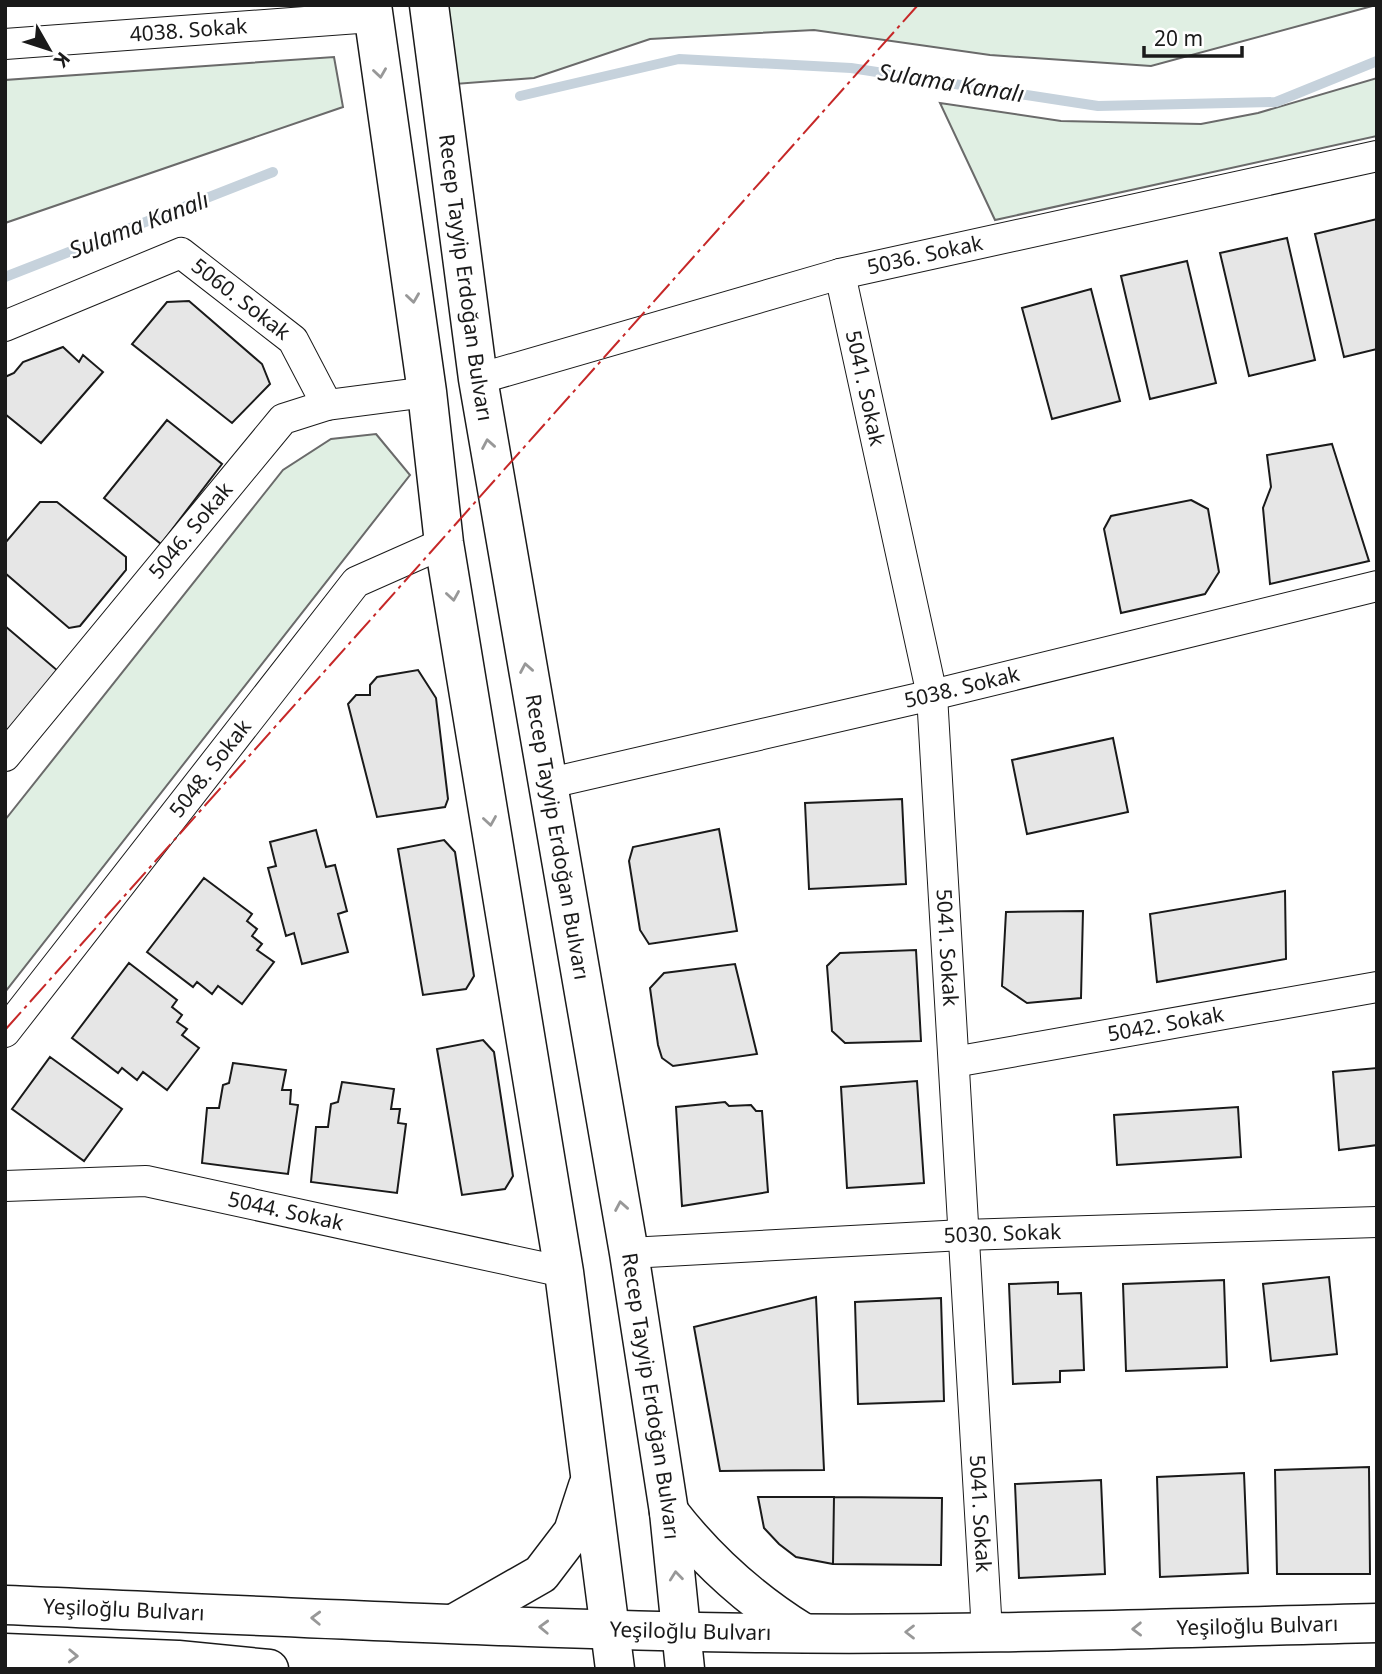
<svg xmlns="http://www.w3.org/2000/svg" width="1382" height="1674" viewBox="0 0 1382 1674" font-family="'Noto Sans',sans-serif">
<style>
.green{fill:#e0efe3;stroke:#6a6a6a;stroke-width:2}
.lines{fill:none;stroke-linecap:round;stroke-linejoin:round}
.stream{stroke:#c6d2dc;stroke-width:10}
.building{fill:#e6e6e6;stroke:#1a1a1a;stroke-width:2}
.street-casing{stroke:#1a1a1a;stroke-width:32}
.secondary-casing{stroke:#1a1a1a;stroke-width:41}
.street{stroke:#fff;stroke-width:30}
.secondary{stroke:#fff;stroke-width:38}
.power{stroke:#c62828;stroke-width:2;stroke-dasharray:24 5 3.5 5;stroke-linecap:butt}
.oneway{stroke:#989898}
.labels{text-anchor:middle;stroke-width:5;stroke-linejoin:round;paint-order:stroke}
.street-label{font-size:21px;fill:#1a1a1a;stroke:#fff}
.water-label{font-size:23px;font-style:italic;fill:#1a1a1a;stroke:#fff}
</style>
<rect width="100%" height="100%" fill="#fff"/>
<path class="green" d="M440 5H1376L1151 66 990 55 814 30 650 39 534 78 455 84Z
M334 57 343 107 5 223V80Z
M1377 78V136L995 220 940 103 1061 121 1201 124 1258 113Z
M376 434 410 475 5 992V820L283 470 331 439Z"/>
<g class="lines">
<path class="stream" d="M520 96 679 59 851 68 1098 106 1276 102 1377 61
M5 277 273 172"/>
</g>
<path class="building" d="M1377 219V349L1344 357 1315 234Z
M1287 238 1315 360 1249 376 1220 253Z
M1187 261 1216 383 1150 399 1121 276Z
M1091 289 1120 401 1052 419 1022 308Z
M189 301 262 364 270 384 232 423 132 344 167 302Z
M63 347 79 362 83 355 103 372 41 443 5 414V377L14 373 23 362Z
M167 420 222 464 161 544 104 498Z
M1332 444 1369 561 1270 584 1263 508 1271 487 1267 455Z
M1191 500 1208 509 1219 572 1205 594 1121 613 1104 529 1111 516Z
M40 502H57L126 557V570L80 626 69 628 5 573V543Z
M5 626 58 671 5 734Z
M418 670 436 698 448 799 445 807 377 817 348 704 356 695H370V685L377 677Z
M1113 738 1128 812 1027 834 1012 760Z
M902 799 906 884 809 889 805 803Z
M719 829 737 931 649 944 640 930 629 861 633 847Z
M316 830 326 867 335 865 347 911 338 914 348 952 302 964 294 933 286 936 268 868 276 866 270 842Z
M444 840 455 852 474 976 466 989 423 995 398 849Z
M204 878 252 914 247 921 257 929 252 936 262 944 257 950 274 962 242 1004 218 986 212 994 197 982 193 987 147 952Z
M1285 891 1286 959 1157 982 1150 914Z
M1083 911 1081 998 1027 1003 1002 986 1006 912Z
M916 950 921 1041 845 1043 832 1031 827 966 840 953Z
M129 963 177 1000 172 1007 182 1015 177 1022 187 1029 182 1035 199 1048 167 1090 143 1072 137 1080 122 1068 118 1073 72 1038Z
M735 964 757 1054 673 1066 662 1058 658 1045 650 988 664 973Z
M483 1040 494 1052 513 1176 505 1189 462 1195 437 1049Z
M50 1057 122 1109 84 1161 12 1109Z
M233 1063 286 1070 282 1090H291L290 1104 298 1105 288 1174 202 1163 207 1108H219L223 1085 229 1083Z
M1377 1068V1145L1339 1150 1333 1072Z
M917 1081 924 1183 847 1188 841 1087Z
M342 1082 394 1089 391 1109H400L398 1123 406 1124 397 1193 311 1182 316 1127H328L331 1104 338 1102Z
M725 1102 729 1106 751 1105 756 1111H762L768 1192 682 1206 676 1107Z
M1238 1107 1241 1157 1117 1165 1114 1115Z
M1329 1277 1337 1354 1271 1361 1263 1284Z
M1224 1280 1227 1367 1126 1371 1123 1284Z
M1058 1282V1294L1081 1293 1084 1370 1060 1371V1382L1013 1384 1009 1284Z
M816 1297 824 1470 720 1471 694 1327Z
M941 1298 944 1401 858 1404 855 1302Z
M1369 1467 1370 1574H1277L1275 1470Z
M1244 1473 1248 1573 1160 1577 1157 1477Z
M1101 1480 1105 1574 1019 1578 1015 1484Z
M758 1497H834L833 1564 796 1557 779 1544 764 1528Z
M834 1497 942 1498 941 1565 833 1564Z"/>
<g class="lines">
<defs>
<g id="street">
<path id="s1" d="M5 44 372 17"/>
<path id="s2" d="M840 274 932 695 987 1632"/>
<path id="s3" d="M5 326 181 253 293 340 327 405"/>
<path id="s4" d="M478 379 840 274 1377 156"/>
<path id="s5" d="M5 756 283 419 327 405 427 392"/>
<path id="s6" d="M546 784 932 695 1377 586"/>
<path id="s7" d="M5 1032 356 582 444 543"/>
<path id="s8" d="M954 1062 1377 987"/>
<path id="s9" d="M5 1186 146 1181 564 1272"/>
<path id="s10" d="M629 1253 963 1235 1377 1222"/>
</g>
<g id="secondary">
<path d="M372 5 427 392 444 543 564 1272 615 1669"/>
<path id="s11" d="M429 5 478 379 629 1253 669 1512 685 1669"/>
<path d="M669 1512C707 1561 749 1599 802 1632"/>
<path id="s12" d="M5 1605C255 1615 506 1629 756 1633 963 1636 1170 1628 1377 1623"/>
<path d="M455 1623 541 1574 573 1532 588 1486"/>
<path d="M5 1653 178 1660 269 1669"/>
</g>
</defs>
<use href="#street" class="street-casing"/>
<use href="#secondary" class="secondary-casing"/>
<use href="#street" class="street"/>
<use href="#secondary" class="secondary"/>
<path class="power" d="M5 1030 918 5"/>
</g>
<defs><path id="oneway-chevron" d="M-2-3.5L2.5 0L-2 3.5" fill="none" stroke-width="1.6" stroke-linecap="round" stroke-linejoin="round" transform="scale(1.75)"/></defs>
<g class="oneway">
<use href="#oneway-chevron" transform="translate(380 73) rotate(82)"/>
<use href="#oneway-chevron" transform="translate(413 298) rotate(82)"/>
<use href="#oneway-chevron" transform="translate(488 444) rotate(-100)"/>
<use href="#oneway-chevron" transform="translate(453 596) rotate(81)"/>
<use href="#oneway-chevron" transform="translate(526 668) rotate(-100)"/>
<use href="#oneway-chevron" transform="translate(490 821) rotate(81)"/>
<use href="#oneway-chevron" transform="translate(621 1206) rotate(-100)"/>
<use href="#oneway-chevron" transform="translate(676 1576) rotate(-96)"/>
<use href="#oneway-chevron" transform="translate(316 1618) rotate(-178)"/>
<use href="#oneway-chevron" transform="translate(544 1627) rotate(-178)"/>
<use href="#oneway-chevron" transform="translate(1137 1629) rotate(179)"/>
<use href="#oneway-chevron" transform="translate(910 1632) rotate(180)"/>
<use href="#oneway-chevron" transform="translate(73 1656) rotate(2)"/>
</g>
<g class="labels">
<g class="street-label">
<text dy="7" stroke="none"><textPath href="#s1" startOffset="184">4038. Sokak</textPath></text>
<text dy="7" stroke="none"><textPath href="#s4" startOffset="464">5036. Sokak</textPath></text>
<text dy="7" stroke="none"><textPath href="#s11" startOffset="275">Recep Tayyip Erdoğan Bulvarı</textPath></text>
<text dy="7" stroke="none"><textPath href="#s3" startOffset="266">5060. Sokak</textPath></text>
<text dy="7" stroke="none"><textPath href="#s2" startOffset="117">5041. Sokak</textPath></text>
<text dy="7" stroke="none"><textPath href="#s5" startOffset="292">5046. Sokak</textPath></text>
<text dy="7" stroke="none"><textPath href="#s6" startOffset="427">5038. Sokak</textPath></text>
<text dy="7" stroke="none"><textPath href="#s7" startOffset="334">5048. Sokak</textPath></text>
<text dy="7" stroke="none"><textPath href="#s11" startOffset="842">Recep Tayyip Erdoğan Bulvarı</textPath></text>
<text dy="7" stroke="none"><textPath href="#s2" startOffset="684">5041. Sokak</textPath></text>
<text dy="7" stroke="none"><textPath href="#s8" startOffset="215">5042. Sokak</textPath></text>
<text dy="7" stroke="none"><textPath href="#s9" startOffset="284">5044. Sokak</textPath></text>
<text dy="7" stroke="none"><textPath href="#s10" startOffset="374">5030. Sokak</textPath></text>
<text dy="7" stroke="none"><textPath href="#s11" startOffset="1409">Recep Tayyip Erdoğan Bulvarı</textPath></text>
<text dy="7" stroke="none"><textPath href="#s2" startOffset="1251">5041. Sokak</textPath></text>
<text dy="7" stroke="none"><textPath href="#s12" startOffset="119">Yeşiloğlu Bulvarı</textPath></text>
<text dy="7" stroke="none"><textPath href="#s12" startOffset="1253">Yeşiloğlu Bulvarı</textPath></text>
<text dy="7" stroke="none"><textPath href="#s12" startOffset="686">Yeşiloğlu Bulvarı</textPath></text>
</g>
<g class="water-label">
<text transform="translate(951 83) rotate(9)" y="8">Sulama Kanalı</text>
<text transform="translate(139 225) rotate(-21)" y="8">Sulama Kanalı</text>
</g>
</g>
<rect width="1382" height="1674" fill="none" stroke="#1a1a1a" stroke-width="14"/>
<g transform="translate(49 49) rotate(129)" stroke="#ffffff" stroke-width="5" paint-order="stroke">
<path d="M0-5L12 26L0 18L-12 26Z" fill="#1a1a1a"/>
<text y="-10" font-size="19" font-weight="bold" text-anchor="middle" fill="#1a1a1a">K</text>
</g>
<path d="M1144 46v10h98v-10" fill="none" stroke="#1a1a1a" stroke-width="3.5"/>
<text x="1154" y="46" font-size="21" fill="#1a1a1a" stroke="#ffffff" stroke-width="5" paint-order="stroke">20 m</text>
</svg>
